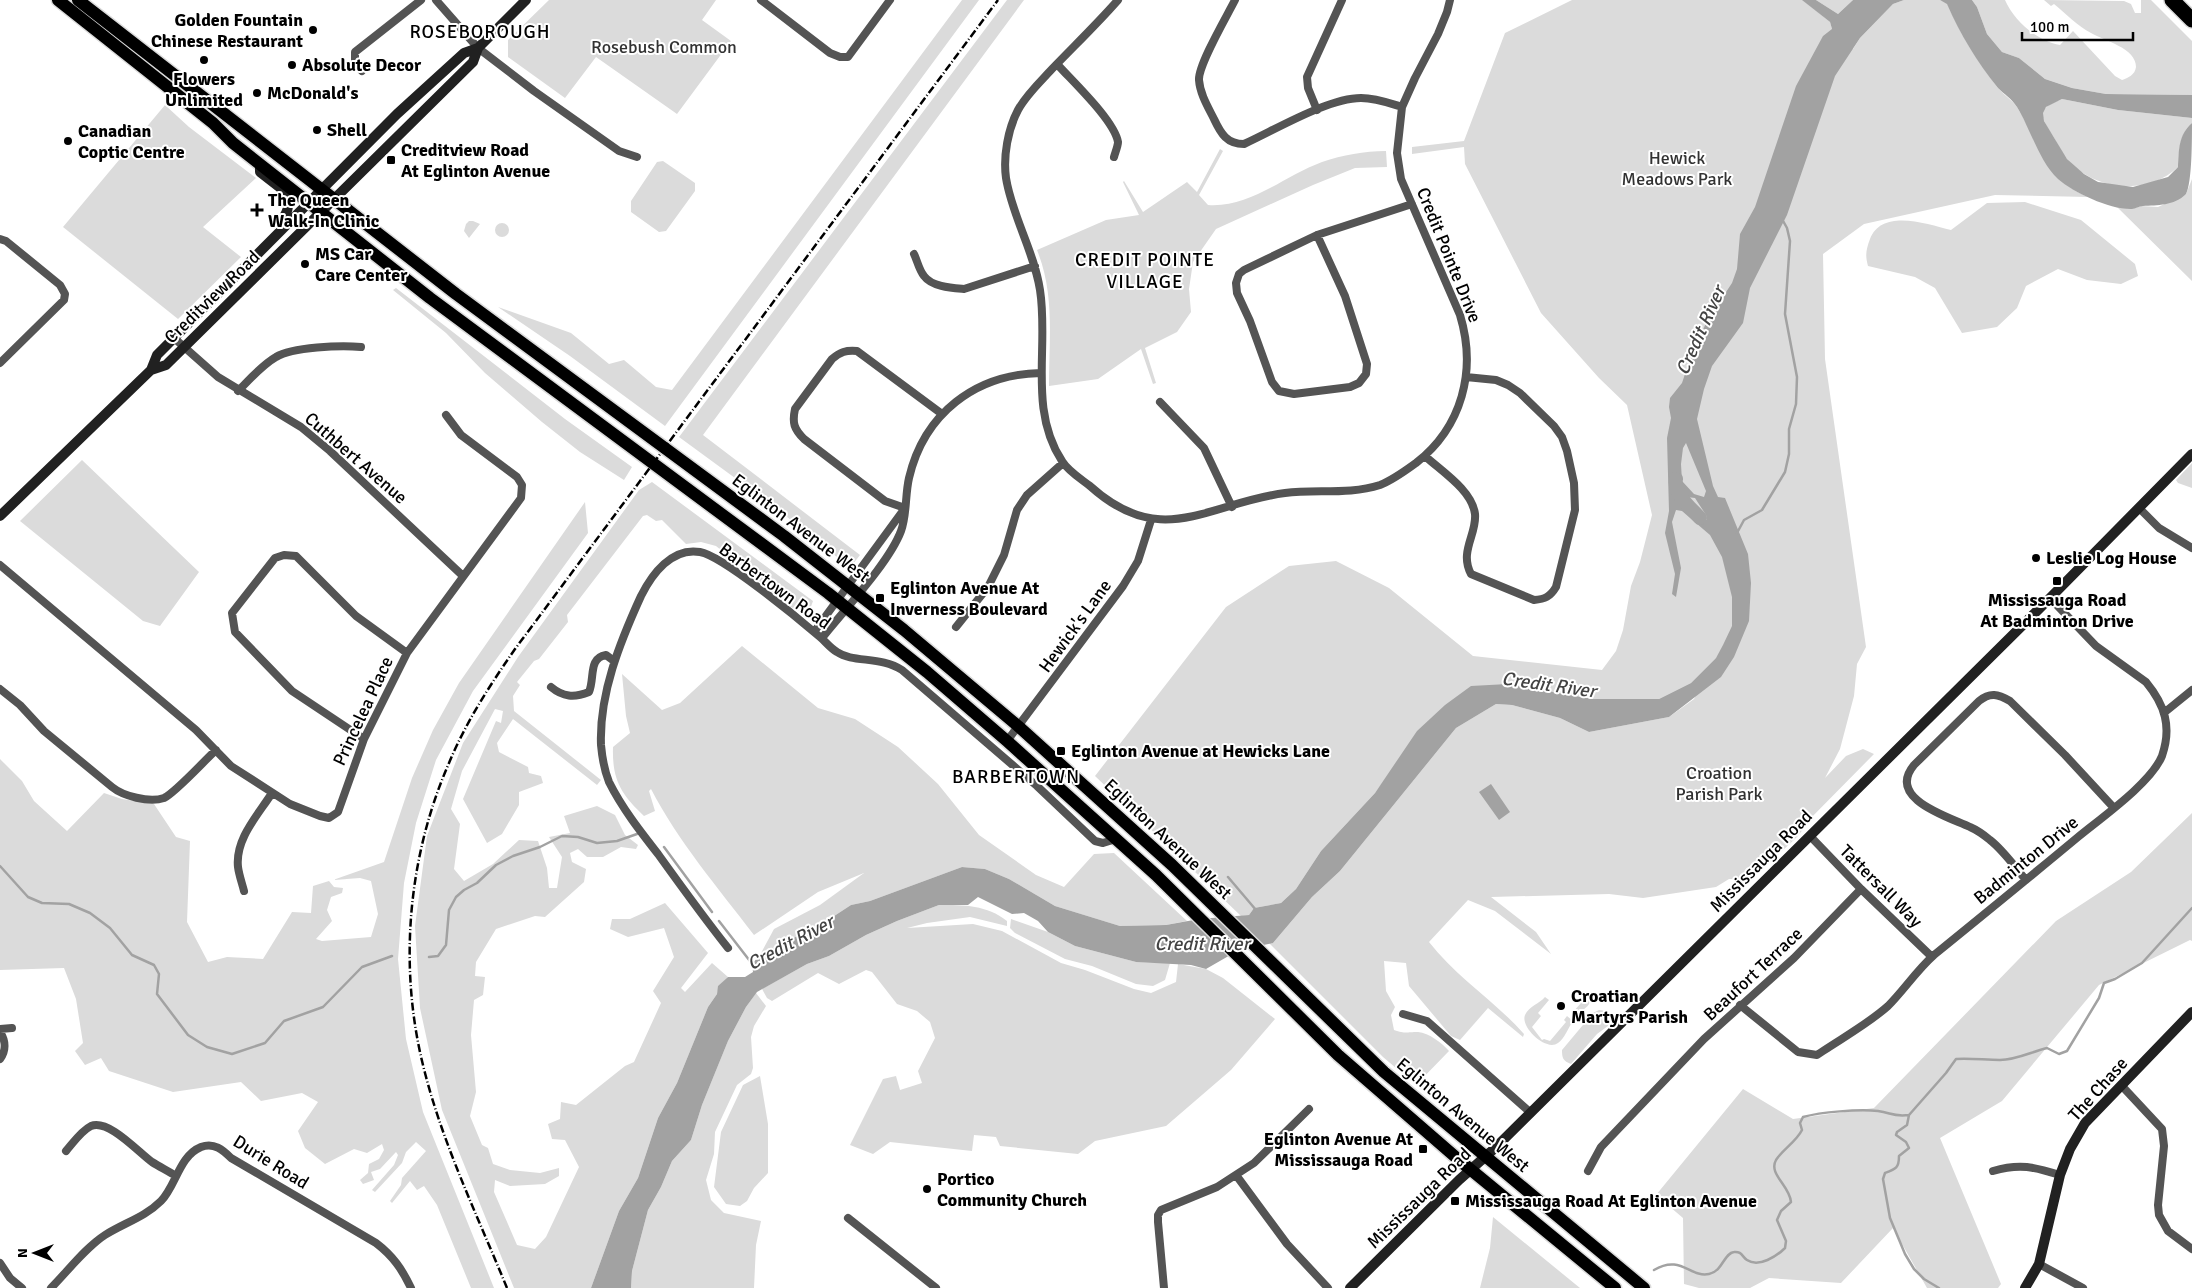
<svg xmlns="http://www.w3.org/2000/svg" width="2192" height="1288" viewBox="0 0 2192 1288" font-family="Signika,sans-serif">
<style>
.green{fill:#dbdbdb}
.water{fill:#a2a2a2;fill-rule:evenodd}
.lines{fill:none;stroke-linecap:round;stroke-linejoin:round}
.stream{stroke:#a2a2a2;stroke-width:2.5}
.river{stroke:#a2a2a2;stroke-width:14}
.primary-casing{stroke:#dbdbdb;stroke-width:15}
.highway-casing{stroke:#dbdbdb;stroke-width:18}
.street{stroke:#545454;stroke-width:8}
.secondary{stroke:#212121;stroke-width:10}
.primary{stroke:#000;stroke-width:12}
.highway{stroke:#000;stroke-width:15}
.rail{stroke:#000;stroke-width:2.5;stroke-dasharray:8 2.5 1 2.5;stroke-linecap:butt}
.poi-dot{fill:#000;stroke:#fff;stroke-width:2}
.labels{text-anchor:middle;stroke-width:4;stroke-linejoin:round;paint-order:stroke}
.poi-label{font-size:18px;font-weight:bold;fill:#000;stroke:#fff;text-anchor:start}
.park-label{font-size:18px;fill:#323232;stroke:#fff}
.street-label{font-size:18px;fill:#000;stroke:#fff}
.neighbourhood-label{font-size:19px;letter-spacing:1px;fill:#000;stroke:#fff}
.water-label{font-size:19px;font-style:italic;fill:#434343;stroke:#fff}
</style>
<rect width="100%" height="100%" fill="#fff"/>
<path class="green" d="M549 0H716L702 20 731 41 677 114 596 57 565 98 508 57V40Z
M962 0H979L665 426 570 356 498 307 571 333 609 364 624 360 656 387 672 390Z
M1007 0H1024L703 435 860 555 853 564 848 566 776 508 679 437Z
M1572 0H1803L1830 22 1832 29 1853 49 1860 38 1893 4 1904 0H1940L1947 3C1960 34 1978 62 1998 88 2004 95 2012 100 2017 107 2040 145 2043 178 2088 197L1995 195 1864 224 1823 254 1825 359 1866 647 1857 664 1854 696 1840 749 1825 778 1846 756 1863 749 1874 754 1803 826 1804 828 1797 837 1765 867 1750 866 1747 870 1752 879H1729L1716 887 1643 898 1609 894 1491 897 1536 932 1551 954 1495 911 1468 900 1429 942C1456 977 1495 1001 1524 1034L1523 1037 1488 1008 1460 1040 1451 1036 1409 986 1406 963 1384 961 1386 991 1395 1007 1391 1015 1394 1030C1406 1034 1406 1032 1418 1032 1429 1033 1442 1043 1449 1051L1416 1085 1383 1057 1269 943H1273L1312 897 1340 871 1456 728 1496 704 1512 705 1560 718 1589 732 1669 717 1694 699 1723 645 1716 658 1691 683 1659 699H1593L1508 684 1389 774 1375 793 1321 851 1296 889 1281 903 1254 908 1249 915 1241 916 1095 776 1226 607 1289 566 1336 561 1389 588 1473 656 1602 670 1616 651 1623 630 1631 586 1640 562 1652 515 1627 405 1599 378 1541 313 1465 164 1464 147 1412 154V147L1464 141 1505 33Z
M1816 0H1853L1838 14Z
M1972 0H2005C2014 21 2037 41 2060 45L2073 31 2115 76 2122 80C2128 78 2135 75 2136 67 2136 48 2105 41 2091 33 2078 26 2066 14 2054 4L2051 6 2044 0 2124 1 2131 4 2135 13H2141V0H2151L2192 41V95L2106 94 2072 88 2045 79 2019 58 2002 52 1987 34 1977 7Z
M2062 99 2118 110 2192 118V123C2179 134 2179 152 2178 167 2148 196 2094 191 2067 159 2062 153 2058 144 2053 136 2049 129 2041 120 2043 112 2045 105 2056 102 2062 99Z
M165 105 189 127 256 178 203 227 241 257 178 319 63 227Z
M1220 149 1223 151 1199 195 1208 205C1250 208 1284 176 1322 162 1343 155 1364 151 1386 151L1387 167 1355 168 1313 185 1216 229 1193 262 1189 289 1191 312 1177 332 1145 348 1156 383 1153 384 1141 349 1098 379 1049 386C1049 338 1055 295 1037 250L1106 220 1139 215 1123 182 1124 181 1143 212 1187 182 1197 192Z
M663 161 695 183V191L666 231 659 232 631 212V201L657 162Z
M2192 179V281L2117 207 2131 209 2141 206 2158 207 2186 194Z
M2025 202 2081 220 2135 264 2138 276 2121 284 2087 280 2058 269 2026 286 2017 308 1997 327 1962 333 1935 288 1915 277 1868 266C1865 255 1866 250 1870 239 1882 208 1927 224 1951 230L1987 203Z
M469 221H473L480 224 469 238 464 231 466 224Z
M495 230a7 7 0 1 1 14 0a7 7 0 1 1-14 0Z
M396 288 565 419 632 467 624 480 580 452 542 422 485 373 446 333 393 290Z
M82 460 199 572 160 626 143 621 20 521Z
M2192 463V488L2178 483 2176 480Z
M652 482 813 601 808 615 791 607 716 546 701 542 686 544 662 520 656 521 647 515 643 516 567 615 568 622 539 659 534 661 517 682 520 685 513 696 514 711 601 780 597 785 513 719 497 743 499 752 528 767 529 773 541 776 543 783 519 792V805L502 834 487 843 463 799 496 721 501 723 503 711 495 709 462 771 451 809 460 824 454 869 464 881 493 864 519 840 538 841 547 868 549 888H557L562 857 549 837 570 833 564 816 597 806 615 815 625 835 638 845 636 849 621 847 603 857H587L578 849 570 853 572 862 586 869 584 882 545 917 535 916 496 929 476 962 475 976 485 977 483 995 474 1000 471 1035 476 1092 470 1116 482 1145 488 1148 493 1164 510 1170 540 1173 559 1168V1176L545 1184 510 1186 495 1180 494 1192 517 1245 535 1249 546 1237 579 1167 565 1140 552 1139 548 1124 560 1119 561 1102 576 1105 625 1066 634 1062 661 1003 653 991 674 957 664 928 628 937 610 929 612 919H630L665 903 708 953 681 988 685 992 712 963 728 977 719 986 717 994 708 1007 677 1083 658 1118 638 1178 619 1211 591 1288H514L442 1110 420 1008 415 926 427 836 463 743 518 657 639 490Z
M585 502 588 533 473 691 436 760 416 823 404 883 398 959 406 1039 423 1112 494 1288H471L437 1205 424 1186 417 1190 410 1181 392 1203 390 1201 401 1185 402 1178 426 1151 416 1142 406 1152 402 1163 375 1192 372 1190 394 1165 398 1155 396 1152 380 1169 371 1172 374 1180 363 1184 360 1180 368 1173 369 1164 379 1159 384 1150 382 1144 367 1153 354 1149 325 1164 305 1148 298 1131 318 1102 302 1093 261 1101 241 1082 173 1092 109 1071 101 1058 85 1065 75 1051 83 1043 76 999 64 968 0 970V759L22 781 34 801 67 831 104 793 122 799 154 804 176 837 190 841 187 922 208 962 227 957 263 959 292 912 311 913 313 886 329 881 334 887 343 888 342 893 331 897 327 910 332 921 316 939 322 941 371 937 378 914 371 881 360 878 333 880 384 862 412 778 433 730 459 683Z
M742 646 818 708 855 719 898 747 938 784 979 835 1036 875 1064 887 1094 854 1114 853 1187 921 1166 925 1120 926 1055 906 1009 879 985 869 962 867 870 901 851 905 825 922 760 955 774 929 820 905 864 873 818 892 754 935C718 888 678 841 651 789L649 791 655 811 644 816C621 794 612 780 613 747L630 733 626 716 622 674 662 710 680 703Z
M2192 813V941L2190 940 2099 985 2002 1101 1940 1138 2001 1284 1998 1288H1927L1893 1228 1841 1283 1769 1278 1750 1288H1699L1684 1284 1683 1218 1656 1195 1743 1089 1793 1119 1874 1108 2056 921 2131 872Z
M939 905C964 905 987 905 1007 921V926L970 917 927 923 907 928 973 924 1002 931 1061 963 1085 970 1134 989 1151 993 1176 982 1178 964 1206 969 1223 978 1275 1019 1231 1070 1166 1126 1095 1141 1078 1154 1000 1146 996 1137 974 1135 972 1151 890 1142 873 1154 850 1145 883 1079 896 1076 900 1090 922 1083 918 1071 935 1038 930 1022 917 1011 897 1004 872 972 866 970 839 984 818 973 772 1001 767 998 762 989 807 964 829 956 866 935 897 921Z
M1011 919 1048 932 1075 946 1136 962 1170 963 1165 980 1153 986 1136 984 1092 966 1065 959 1015 933 1010 928Z
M756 993 766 1006 754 1026 751 1037 753 1068 751 1074 737 1085 715 1132 714 1154 706 1180 711 1200 724 1213 761 1221 756 1245 754 1288H631L632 1271 648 1210 661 1187 672 1161 691 1140 702 1105 728 1041 746 1007Z
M1589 994C1594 1006 1583 1008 1577 1016L1573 1012Z
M1545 997 1549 1000 1538 1013 1541 1016 1532 1027 1542 1040 1544 1039 1550 1041 1566 1022 1564 1020 1567 1016 1573 1021C1568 1028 1565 1038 1558 1043 1546 1052 1520 1027 1525 1015 1529 1006 1539 1004 1545 997Z
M1599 1010C1607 1010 1611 1015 1612 1023L1597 1034 1571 1064C1563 1061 1562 1058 1562 1050L1593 1013Z
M760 1076 768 1124V1173L754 1188 747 1201 740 1206 726 1204 714 1187 721 1132 743 1085Z
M1493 1217 1580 1288H1480L1490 1248Z"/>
<path class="water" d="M1802 0H1816L1838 14 1853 0H1904L1893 4 1860 38 1835 76 1787 215 1750 288 1743 323 1712 366 1704 389 1697 419 1713 486 1718 497 1725 498 1748 554 1751 583 1749 621 1734 657 1721 677 1669 717 1589 732 1560 718 1512 705 1496 704 1456 728 1340 871 1312 897 1273 943 1239 950 1206 969 1191 965 1136 962 1075 946 1048 932 1038 921 1024 913 1012 914 978 897 968 905H939L897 921 866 935 829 956 807 964 757 992 746 1007 728 1041 702 1105 691 1140 672 1161 661 1187 648 1210 632 1271 631 1288H591L619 1211 638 1178 658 1118 677 1083 708 1007 717 994 718 986 728 977H745L753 972 752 964 760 955 825 922 851 905 870 901 962 867 985 869 1009 879 1055 906 1120 926 1166 925 1199 919 1249 915 1254 908 1281 903 1296 889 1321 851 1375 793 1417 731 1445 705 1471 686 1508 684 1593 699H1659L1691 683 1716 658 1723 645 1732 626V597L1722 557 1710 535 1682 511 1676 510 1672 522 1681 568 1676 597 1672 594 1675 574 1665 533 1669 511 1667 438 1671 418 1669 407 1670 398 1682 383 1691 356 1707 321 1732 283 1737 269 1740 234 1755 207 1796 86 1823 36 1832 29 1830 22ZM1686 443 1706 491 1704 497 1694 494 1682 481 1681 464 1683 448ZM1678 496 1695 498 1706 515 1707 520 1694 509 1682 503Z
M1940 0H1972L1977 7 1987 34 2002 52 2019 58 2045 79 2072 88 2106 94 2192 95V118L2118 110 2062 99 2046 107 2043 113 2044 121 2067 159 2084 174 2098 182 2133 187 2168 177 2178 167C2179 151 2178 135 2192 123 2192 140 2192 183 2186 194 2174 206 2157 205 2143 206 2139 206 2135 209 2132 209 2111 210 2074 193 2058 179 2040 163 2030 128 2017 107 2012 99 2004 94 1998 88 1977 62 1960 34 1947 4Z
M1491 784 1510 812 1499 820 1479 792Z"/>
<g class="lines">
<path class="stream" d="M1737 533 1744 520 1762 510 1785 472 1789 454V429L1796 404 1797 377 1785 314 1790 241 1787 228 1782 219
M664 847 712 912
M0 866 28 897 42 903 69 904 90 913 110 928 132 955 154 965 159 974 157 994 188 1035 207 1047 232 1054 265 1043 284 1021 323 1007 362 967 392 956
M1228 877 1256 910
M719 921 753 965
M429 957 438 956 446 945 449 910 456 897 464 890 477 883 496 865 513 856 540 847 562 836 578 837 597 843 617 841 637 834
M1909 1115 1907 1125 1897 1132 1896 1135 1906 1142 1909 1148 1899 1156C1899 1168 1896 1169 1885 1173L1883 1179 1890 1218 1905 1254 1914 1269 1924 1279 1939 1288
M1654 1270C1681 1254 1690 1278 1709 1274 1723 1271 1724 1253 1734 1252 1742 1251 1742 1257 1747 1260 1759 1268 1777 1256 1785 1248L1786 1241 1777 1220 1781 1211 1791 1202C1790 1186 1768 1174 1776 1160 1783 1149 1796 1142 1802 1130L1800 1123 1803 1117C1821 1112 1858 1109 1878 1111 1892 1113 1893 1117 1909 1115L1946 1073 1956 1059C1971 1058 1985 1060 2000 1060 2016 1060 2031 1052 2047 1048L2059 1054 2067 1051 2099 998 2104 983 2115 979 2142 963 2192 908"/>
<path class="river" d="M1676 479C1673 494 1691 508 1700 518"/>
<defs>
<path id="primary" d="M58 0 213 123 233 143 430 298 828 593 927 672 1007 741 1156 875 1338 1055 1459 1160 1615 1288
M78 0 456 294 784 536 904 630 1018 726 1172 865 1384 1072 1644 1288"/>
<path id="highway" d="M2172 0 2192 20"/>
</defs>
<use href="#primary" class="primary-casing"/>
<use href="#highway" class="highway-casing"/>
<path class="street" d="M436 0 478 48 534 91 619 151 637 157
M761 0 830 53 840 57H848L890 0
M1118 0C1097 24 1074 46 1052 69 1040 82 1026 95 1018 110 1008 129 1003 156 1006 178 1012 216 1034 251 1040 290 1049 347 1028 409 1062 461 1068 471 1081 479 1090 486 1162 551 1208 503 1285 493 1316 489 1349 495 1380 485 1393 480 1405 471 1416 463 1462 427 1477 371 1460 315L1401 179 1397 153 1402 107 1415 78 1438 34 1447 12 1450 0
M1235 0C1227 16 1198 65 1199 80 1200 94 1208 107 1214 119 1221 134 1227 144 1244 144 1275 130 1328 98 1361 98 1376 98 1389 103 1402 107
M1057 64C1072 81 1114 120 1118 142 1118 146 1115 153 1114 157
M362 71 355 63V52L421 0
M1317 110 1308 88 1307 77 1342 0
M1317 235 1345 296 1367 364 1366 374 1359 383 1350 387 1294 394 1279 391 1272 382 1250 321 1237 293 1236 283 1239 274 1244 270 1317 235 1412 204
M0 239 6 241 60 285 65 294 64 300 0 363
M914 254C917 260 919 270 924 276 932 287 952 288 964 289L1035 266
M174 338 218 377 301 427 330 451 463 576
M238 391C250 379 262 365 276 357 292 347 341 345 361 347
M1160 402 1204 448 1232 507
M1425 456C1441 471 1472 490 1475 514 1477 534 1459 552 1471 574L1534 600C1545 599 1550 597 1556 587L1575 510 1574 483 1567 451 1562 437 1554 426 1520 393 1508 385 1496 380 1466 377
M905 508 885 501 804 439C794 429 792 423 795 409L832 359C840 352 846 350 857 351L942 414
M2139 508 2159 528 2192 548
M0 565 196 730 231 766 290 804 320 816 329 818 338 812 364 739 407 653 521 498 522 485 517 477 461 435 446 415
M956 627 988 587 1004 555 1017 510 1027 495 1063 463
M814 632 902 512
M822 638C844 610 889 563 901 531 907 515 905 495 909 478 924 414 975 374 1041 373
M551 687C563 697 574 698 589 692 595 678 588 658 606 655L614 661
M0 689 20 705 44 731 112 787C123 796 149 803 164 798 175 793 205 760 216 750
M2165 712 2192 690
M364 739 292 691 235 632 232 613 275 558 284 555 296 556 356 616 407 653
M1007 741 1123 586 1138 561 1151 520
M1810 836 1861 889 1932 957
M2026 880C2015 867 2003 850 1990 840 1984 835 1977 830 1970 827 1949 817 1886 799 1914 765L1979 701C1990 692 1998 694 2010 701L2065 755 2114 808
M244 891C242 883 239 875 238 867 235 839 258 815 272 793
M728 948C704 918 681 886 658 854 640 831 622 808 609 782 605 772 602 756 601 745 599 694 620 642 641 596 652 574 672 547 700 552 723 556 799 619 820 637 826 642 830 648 837 652 853 663 881 656 902 670L1037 786 1095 841 1103 843 1116 839
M1740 1005 1798 1052 1817 1055 1823 1051C1844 1037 1869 1023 1888 1006 1904 990 1917 970 1934 955 1982 916 2030 877 2078 837 2101 818 2151 783 2162 756 2172 727 2165 705 2146 682L2096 646 2050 598
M1403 1014 1427 1021 1531 1113
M0 1029 12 1028
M0 1032C6 1041 6 1051 0 1059
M2121 1085 2162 1129 2164 1146 2158 1205 2159 1215 2168 1231 2192 1249
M66 1151C73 1143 81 1131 91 1126 109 1119 138 1152 152 1162 160 1167 168 1171 176 1176
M1588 1171 1601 1147 1704 1039 1794 958 1861 889
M1993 1171C2020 1163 2034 1167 2060 1175
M1236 1175 1287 1244 1328 1288
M848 1218 936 1288
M0 1263 10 1278 22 1288
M2039 1264 2083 1288
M51 1288C68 1271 85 1248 105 1235 124 1223 145 1217 161 1201 176 1186 179 1156 201 1147 214 1142 223 1150 231 1158L376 1243C393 1256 402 1269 411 1288
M1164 1288 1158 1222V1215L1161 1210 1217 1187 1254 1163 1309 1109"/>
<path class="secondary" d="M260 164V172L287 193C290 206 288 214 278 224
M151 370 166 365 473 62 478 48
M0 516 151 370 157 355 397 114 464 53 478 48 526 0
M1350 1288 1459 1180 1495 1148 2050 598 2192 454
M2025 1288 2039 1264 2060 1175 2070 1149 2085 1123 2192 1012"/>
<use href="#primary" class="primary"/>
<use href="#highway" class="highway"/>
<path class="rail" d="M507 1288C478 1217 444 1147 425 1073 398 971 407 859 449 763 466 722 490 685 515 649L998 0"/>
</g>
<g class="poi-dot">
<circle cx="313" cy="30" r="5"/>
<circle cx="204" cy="60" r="5"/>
<circle cx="292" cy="65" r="5"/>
<circle cx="257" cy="93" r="5"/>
<circle cx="317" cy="130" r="5"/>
<circle cx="68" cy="141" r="5"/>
<rect x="386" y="155" width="10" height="10" rx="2.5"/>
<path d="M254.5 202.5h5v5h5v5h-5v5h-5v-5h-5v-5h5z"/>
<circle cx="305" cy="264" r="5"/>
<circle cx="2036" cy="558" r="5"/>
<rect x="2052" y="576" width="10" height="10" rx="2.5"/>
<rect x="875" y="593" width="10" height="10" rx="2.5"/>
<rect x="1056" y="746" width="10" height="10" rx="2.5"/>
<circle cx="1561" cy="1006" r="5"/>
<rect x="1418" y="1144" width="10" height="10" rx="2.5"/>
<circle cx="927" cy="1189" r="5"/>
<rect x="1450" y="1196" width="10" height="10" rx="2.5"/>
</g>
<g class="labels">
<g class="poi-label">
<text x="303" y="26" text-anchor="end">Golden Fountain<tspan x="303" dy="21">Chinese Restaurant</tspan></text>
<text x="302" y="71">Absolute Decor</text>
<text x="204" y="85" text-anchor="middle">Flowers<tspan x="204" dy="21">Unlimited</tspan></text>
<text x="267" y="99">McDonald's</text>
<text x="327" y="136">Shell</text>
<text x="78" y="137">Canadian<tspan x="78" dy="21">Coptic Centre</tspan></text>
<text x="401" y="156">Creditview Road<tspan x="401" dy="21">At Eglinton Avenue</tspan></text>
<text x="268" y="206">The Queen<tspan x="268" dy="21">Walk-In Clinic</tspan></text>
<text x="315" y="260">MS Car<tspan x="315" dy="21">Care Center</tspan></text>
<text x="2046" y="564">Leslie Log House</text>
<text x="890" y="594">Eglinton Avenue At<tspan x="890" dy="21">Inverness Boulevard</tspan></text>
<text x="2057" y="606" text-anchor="middle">Mississauga Road<tspan x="2057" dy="21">At Badminton Drive</tspan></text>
<text x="1071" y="757">Eglinton Avenue at Hewicks Lane</text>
<text x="1571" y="1002">Croatian<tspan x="1571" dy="21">Martyrs Parish</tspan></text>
<text x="1413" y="1145" text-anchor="end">Eglinton Avenue At<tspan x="1413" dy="21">Mississauga Road</tspan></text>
<text x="937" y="1185">Portico<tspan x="937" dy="21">Community Church</tspan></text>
<text x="1465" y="1207">Mississauga Road At Eglinton Avenue</text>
</g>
<g class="park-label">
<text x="664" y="53">Rosebush Common</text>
<text x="1677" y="164">Hewick<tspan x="1677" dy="21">Meadows Park</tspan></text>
<text x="1719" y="779">Croation<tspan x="1719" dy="21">Parish Park</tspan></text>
</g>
<g class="street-label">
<text transform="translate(1449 255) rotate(68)" y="6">Credit Pointe Drive</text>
<text transform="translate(212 297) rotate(-44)" y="6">Creditview Road</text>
<text transform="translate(356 458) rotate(41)" y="6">Cuthbert Avenue</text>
<text transform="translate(801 528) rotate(37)" y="6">Eglinton Avenue West</text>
<text transform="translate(775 586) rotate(36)" y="6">Barbertown Road</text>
<text transform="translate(1075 626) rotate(-54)" y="6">Hewick's Lane</text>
<text transform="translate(363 711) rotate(-65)" y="6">Princelea Place</text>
<text transform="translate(1168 839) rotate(43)" y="6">Eglinton Avenue West</text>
<text transform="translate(2026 860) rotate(-39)" y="6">Badminton Drive</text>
<text transform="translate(1761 861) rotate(-45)" y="6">Mississauga Road</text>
<text transform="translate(1881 886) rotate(45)" y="6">Tattersall Way</text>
<text transform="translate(1753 974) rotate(-43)" y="6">Beaufort Terrace</text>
<text transform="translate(2098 1089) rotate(-48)" y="6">The Chase</text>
<text transform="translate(1463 1115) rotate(40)" y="6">Eglinton Avenue West</text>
<text transform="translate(271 1162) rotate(32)" y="6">Durie Road</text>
<text transform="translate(1419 1198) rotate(-44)" y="6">Mississauga Road</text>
</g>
<g class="neighbourhood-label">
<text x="480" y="38">ROSEBOROUGH</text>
<text x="1145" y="266">CREDIT POINTE<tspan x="1145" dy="22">VILLAGE</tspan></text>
<text x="1016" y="783">BARBERTOWN</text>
</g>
<g class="water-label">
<text transform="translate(1700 330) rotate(-66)" y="7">Credit River</text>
<text transform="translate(1549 684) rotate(8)" y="7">Credit River</text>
<text transform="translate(790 942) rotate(-28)" y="7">Credit River</text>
<text x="1202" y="950">Credit River</text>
</g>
</g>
<g transform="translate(35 1253) rotate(270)" stroke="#ffffff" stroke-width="4" paint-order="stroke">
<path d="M0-4L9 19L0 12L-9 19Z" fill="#000000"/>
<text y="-8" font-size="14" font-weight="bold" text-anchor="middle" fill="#000000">N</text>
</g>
<path d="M2022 32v8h111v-8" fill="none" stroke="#000000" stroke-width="2.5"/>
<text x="2030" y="32" font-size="15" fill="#000000" stroke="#ffffff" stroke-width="4" paint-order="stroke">100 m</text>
</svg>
